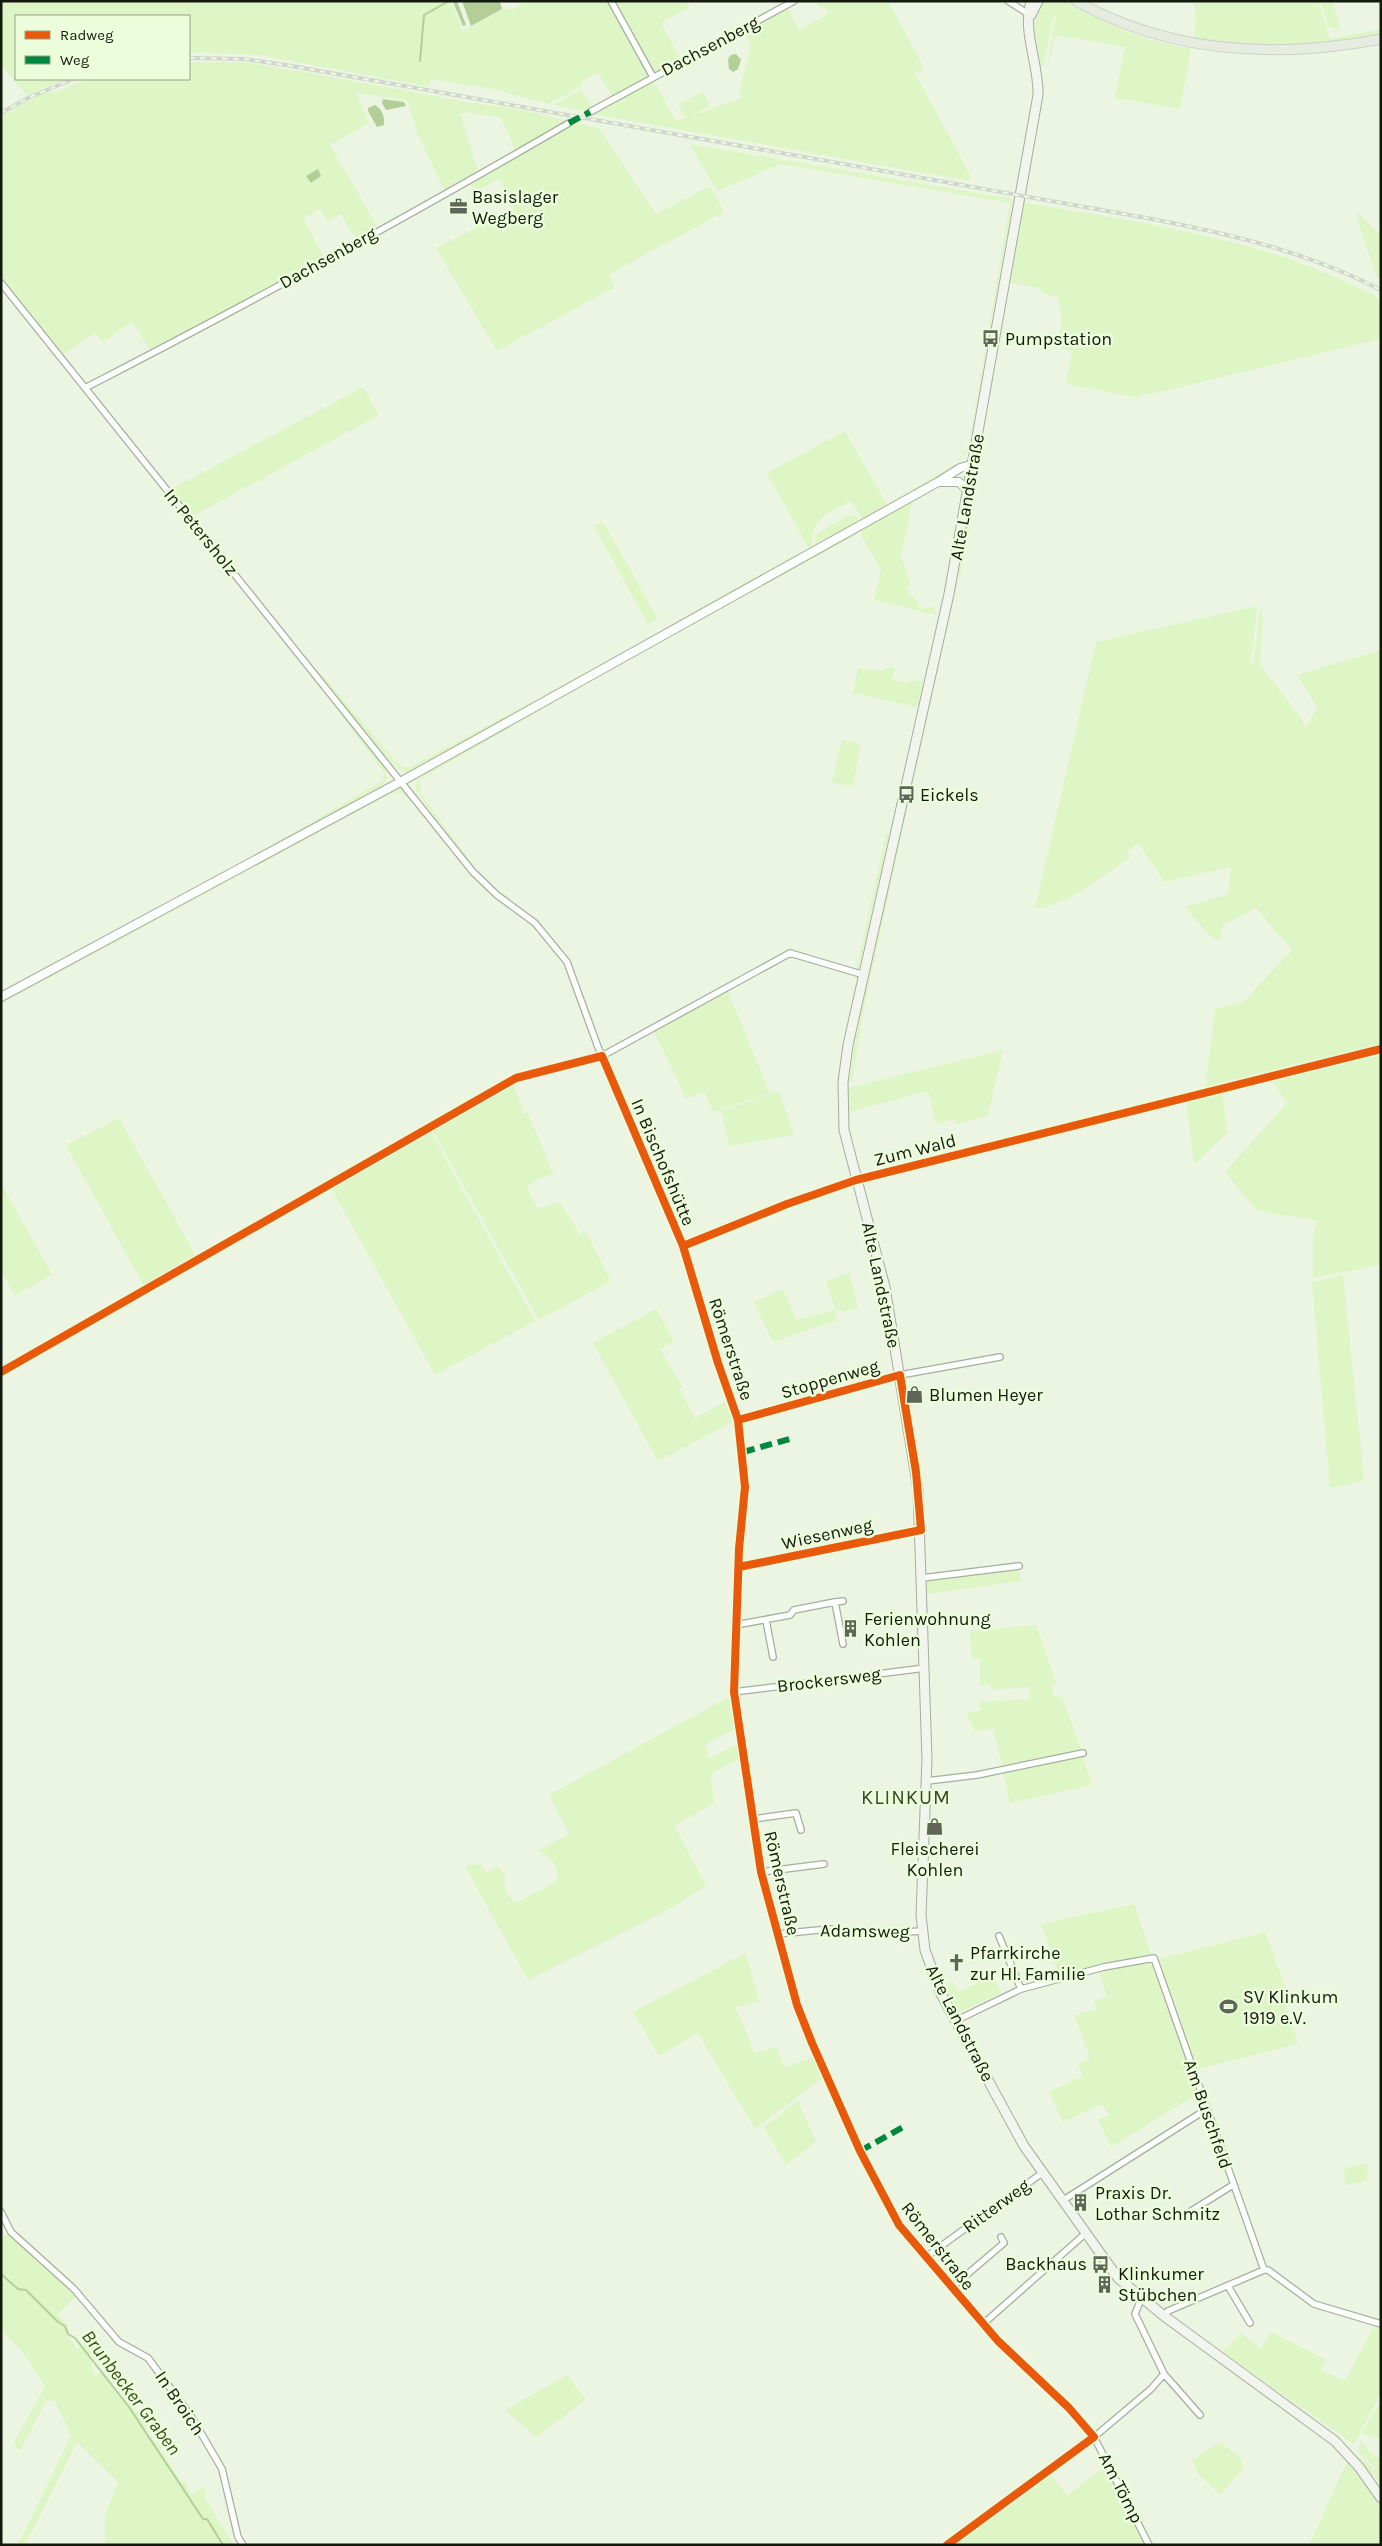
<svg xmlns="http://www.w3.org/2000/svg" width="1382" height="2546" viewBox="0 0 1382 2546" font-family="Karla,sans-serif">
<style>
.green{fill:#def5c6}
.water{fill:#b3ce96}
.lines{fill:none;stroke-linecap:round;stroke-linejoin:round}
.stream{stroke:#b3ce96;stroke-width:2}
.minor-casing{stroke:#a6ae9f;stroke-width:8}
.tertiary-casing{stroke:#a6ae9f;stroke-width:10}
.secondary-casing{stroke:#a6ae9f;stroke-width:11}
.primary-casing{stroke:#cdd2c9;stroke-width:11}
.minor{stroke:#fcfefb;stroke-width:5.5}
.tertiary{stroke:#fcfefb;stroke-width:8}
.secondary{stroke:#f2f5ee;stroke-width:9}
.primary{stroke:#e7ece1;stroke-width:9}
.rail-casing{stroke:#d2d4ce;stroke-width:4}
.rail{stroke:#ebfdda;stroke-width:2;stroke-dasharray:5.5;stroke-linecap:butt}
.quiet{stroke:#00873e;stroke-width:6;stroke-dasharray:12 6;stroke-linecap:butt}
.cycleway-casing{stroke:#ebfdda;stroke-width:11}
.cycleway{stroke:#e8590c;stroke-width:8}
.labels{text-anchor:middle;stroke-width:5;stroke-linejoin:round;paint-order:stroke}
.street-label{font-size:18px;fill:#13190d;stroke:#ebfdda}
.poi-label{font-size:18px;fill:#13190d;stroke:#ebfdda;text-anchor:start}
.water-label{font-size:19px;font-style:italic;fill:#384e1b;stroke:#ebfdda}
.quarter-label{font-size:20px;letter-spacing:1px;fill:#39472a;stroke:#ebfdda}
</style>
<rect width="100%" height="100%" fill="#ebf5e2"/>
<path class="green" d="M1 1H452L451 2 463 31 502 9H513L526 1H610L651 76 613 97 598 72 581 83 582 86 548 104 492 89 431 79 430 87 258 55 189 52V16H16V79H66L27 95 1 65Z
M612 1H686L690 7 661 23 681 60 657 72H653Z
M816 1H888L924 68 915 73 971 177 970 181 592 114 653 80 676 121 686 118 678 104 703 92 710 105 691 116 741 98 739 93 751 46 744 32 787 8 799 30 828 14 825 7 820 9Z
M1041 1H1063L1129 32 1156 41 1191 49 1180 109 1115 98 1125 47 1056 35 1046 72 1056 16 1054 15 1043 67H1041C1030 50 1032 19 1041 1Z
M1194 1H1318L1330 39 1381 29V35L1299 49 1193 42 1196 21Z
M1321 1H1332L1341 31 1328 26Z
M189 62H244L310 73 468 102 522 110 599 128 656 214 710 186 724 212 609 274 615 287 497 351 436 248 514 209 499 179 475 192 469 182 516 152 501 118 466 112 460 114 479 173 445 192 417 132 407 100 356 93 369 123 330 145 378 228 357 240 341 214 327 221 320 209 304 218 324 258 156 349 149 348 132 322 103 342 95 333 62 355 1 279V116L50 89 53 93 87 79H189Z
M581 89 592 108 587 111 553 105Z
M690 144 1013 199 969 448C951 474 919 489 891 505L890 503 955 464 969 445 1010 203 781 164 717 191Z
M1022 202C1103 216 1186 228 1265 251 1303 262 1339 279 1375 295L1381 305V339L1151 394 1137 395 1138 398 1066 384 1072 351 1056 347 1062 320 1058 298 1045 294 1038 288 1008 282Z
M1356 211 1381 235V279L1377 277 1363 238Z
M363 387 379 415 193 516 170 490Z
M845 431 887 505 863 519 851 501C829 513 811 517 812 546L809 549 767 473Z
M973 500 975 501 960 577 957 574Z
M912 502 901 557 911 585 906 587 910 597 914 596 920 609 933 607 937 615 874 600 881 569 861 536 863 529Z
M849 515H856L858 522 816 544 815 535Z
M603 522 658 619 648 624 594 526Z
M853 532 858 534 659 643V640Z
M800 552 802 553 658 634 686 616Z
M957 582 865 1002 853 1079 849 1082 857 1028 955 584Z
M1257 606 1251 663 1253 665 1260 609 1263 616 1260 665 1303 721 1305 728 1318 708 1297 675 1381 650V1265L1313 1278V1235L1317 1220 1267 1213 1255 1209 1225 1172 1287 1103 1273 1082 1223 1093 1227 1133 1194 1164 1186 1100 1204 1099 1215 1009 1243 1002 1292 950 1256 908 1222 926 1220 942 1208 934 1185 907 1228 894 1231 867 1165 882 1138 843 1128 851 1129 858C1101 877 1070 904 1035 909L1096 642Z
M644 641 646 642 408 772 400 770 386 756 311 665 324 677 394 759 403 767 409 768Z
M649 645 640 653 419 780 421 794 473 865 474 869 417 792 415 786 417 779Z
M306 667 385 768 387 778 383 785 1 995V991L228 871 382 781 384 775 382 770Z
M890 667 895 668 892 680 910 683V680L923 682 917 707 853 693 858 668 882 671Z
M842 740 860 744 853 786 832 783Z
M396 789 404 790 430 819 402 793H392L1 1004V1001Z
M886 833 889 836 858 972 856 971Z
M727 989 770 1093 713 1112 705 1092 686 1099 653 1029Z
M1003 1050 988 1116 956 1124 955 1119 936 1124 928 1091 847 1113V1088Z
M513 1083 524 1115 528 1113 553 1173 526 1186 538 1209 559 1201 580 1235 586 1232 611 1281 539 1320 431 1128Z
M779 1091 794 1135 729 1146 721 1111Z
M119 1118 197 1258 147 1286H144L66 1145Z
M429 1129 535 1321 435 1375 330 1186Z
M1 1183 52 1275 15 1295 1 1271Z
M849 1273 858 1308 843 1312 842 1310 836 1311 826 1281Z
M1343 1275 1364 1481 1330 1488 1312 1282Z
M783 1289 796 1320 834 1310 838 1320 773 1342 754 1302Z
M656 1309 674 1341 660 1349 683 1388 679 1389 695 1418 728 1400 734 1418 731 1423 658 1461 593 1343Z
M1014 1568 1018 1570 1022 1581 927 1594V1580Z
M1036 1625 1057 1685H1052L1053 1696 1062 1697 1081 1749 1080 1752 1003 1768 993 1729 975 1731 966 1713 980 1711V1702L1030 1699V1687L990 1690 991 1684 980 1685V1659H972L969 1631Z
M727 1698 731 1701 735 1729 706 1744 708 1759 738 1744 740 1758 711 1774 714 1803 675 1826 706 1886 664 1912 528 1980 465 1866 480 1864 486 1873 498 1866 506 1877C501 1888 506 1897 517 1902L556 1882C561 1868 551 1857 538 1851L569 1834 549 1795Z
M1079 1755 1083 1757 1092 1785 1010 1803 1003 1772Z
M1134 1904 1151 1954 1059 1975 1041 1924Z
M1265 1932 1287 1992 1282 1994 1298 2044 1194 2070 1157 1962 1159 1959Z
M746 1953 759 2001 735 2008 742 2020 754 2053 776 2047 785 2067 814 2057 823 2078 755 2129 698 2033 659 2056 633 2012Z
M1153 1960 1200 2092 1111 2147 1098 2120 1109 2115 1102 2104 1063 2122 1049 2092 1083 2076 1078 2064 1090 2058 1074 2015 1097 2009 1094 2001 1107 1996 1098 1970Z
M993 1976 1001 1993 958 2013 944 1986 953 1982 958 1992Z
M798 2100 816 2142 786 2165 764 2127Z
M1368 2163 1367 2181 1345 2185 1344 2168Z
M9 2233 77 2295 57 2315 68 2326V2336L77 2349 87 2343C93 2354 88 2366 96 2376L104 2372 116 2393 145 2419V2432L160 2448 180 2480 185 2482 191 2495 203 2487 206 2491 204 2497 234 2545H105V2514L118 2482 77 2442 25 2545H18L71 2435 55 2402 47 2400 20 2450 16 2448 14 2442 45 2386 24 2354 1 2330V2239Z
M1374 2326 1381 2328V2393L1354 2444 1222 2352 1241 2333 1260 2349 1271 2332 1327 2360 1321 2370 1345 2381Z
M567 2375 586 2400 536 2437 505 2410Z
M1381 2401V2439L1362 2433Z
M1362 2441 1371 2454 1381 2459V2487L1373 2472 1376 2468 1359 2453V2447Z
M1220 2442 1241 2458 1244 2467 1221 2495 1198 2474 1192 2460Z
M1358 2456 1372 2467 1373 2478 1381 2490 1358 2460Z
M1347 2462 1372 2493 1381 2510V2545H1309Z
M1106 2466 1146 2545H949L1048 2471 1067 2495Z"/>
<path class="water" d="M457 1 466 25 463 26 453 2Z
M462 1H500L502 9 471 26Z
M736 54 741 60 738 69 733 72 729 69 728 59 731 55Z
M383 99 404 102 406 106 386 110 382 103Z
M375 105C382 109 385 117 384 125L377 127 368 111V108Z
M318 169 321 176 311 183 306 176Z"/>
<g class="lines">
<path class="stream" d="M420 61 424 15 449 1
M1 2274 18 2289 26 2290 58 2322 65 2326 68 2334 75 2338 129 2407 203 2519H207L223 2545"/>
<defs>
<path id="minor" d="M611 1 653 77
M1008 1 1030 15
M590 112 794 1
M1 283 473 872 497 895 535 923 567 962 598 1047 683 1246 718 1363 738 1420 745 1487 739 1549 734 1692 761 1872 797 2005 812 2043 860 2151 899 2225 998 2341 1069 2408 1094 2437 1149 2545
M85 388C248 304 410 216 569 123
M516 1078 602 1056 790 953 864 975
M683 1246 787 1204 856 1180 982 1149
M738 1420 900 1375 1000 1357
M739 1567 921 1530
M922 1578 1019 1566
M835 1602 843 1601
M766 1620 773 1657
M736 1625 790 1615 794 1610 835 1602 843 1644
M734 1692 925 1668
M927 1781 977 1775 1083 1753
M753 1819 796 1813 801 1830
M761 1872 824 1864
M778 1934 829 1929 889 1933 922 1931
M999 1936 1021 1989
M955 2021 1021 1989 1104 1967 1154 1958 1264 2270
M1062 2201 1207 2109
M1 2212 11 2232 74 2289 119 2342 148 2358 191 2416 222 2469 238 2537 243 2545
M1183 2216 1233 2185
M926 2257 1042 2173
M1228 2286 1250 2323
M951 2288 1004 2243 1001 2237
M1164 2316 1168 2311 1264 2270H1268L1314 2304 1381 2324
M983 2324 1086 2233
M1164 2374 1200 2415
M1094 2437 1151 2389 1164 2374 1135 2314 1141 2299"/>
<path id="tertiary" d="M940 482H959L969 492
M1 997 402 781 938 482 960 468 974 464"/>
<path id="secondary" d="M1031 1C1022 32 1039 64 1038 95L949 594 848 1045 843 1082 844 1130 885 1287 918 1490 927 1759 921 1915 925 1950 941 1994 1024 2146 1118 2278 1164 2316 1335 2441 1359 2467 1381 2498
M1031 15 1038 1"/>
<path id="primary" d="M1076 1C1171 54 1276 59 1381 39"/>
</defs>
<use href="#minor" class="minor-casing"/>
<use href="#tertiary" class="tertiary-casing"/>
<use href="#secondary" class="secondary-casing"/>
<use href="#primary" class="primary-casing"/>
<use href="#minor" class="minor"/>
<use href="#tertiary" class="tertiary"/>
<use href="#secondary" class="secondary"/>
<use href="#primary" class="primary"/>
<defs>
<path id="rail" d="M189 58 244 59 286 65 1147 218C1230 234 1305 251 1381 290
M1 113 28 98 73 79"/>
</defs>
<use href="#rail" class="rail-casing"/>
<use href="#rail" class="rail"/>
<path class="quiet" d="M569 123 590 112
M743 1452 793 1438
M860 2151 905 2126"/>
<defs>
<path id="cycleway" d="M683 1246 787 1204 856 1180 1381 1049
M1 1372 516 1078 602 1056 683 1246 718 1363 738 1420 745 1487 739 1549 734 1692 761 1872 797 2005 812 2043 860 2151 899 2225 998 2341 1069 2408 1094 2437 947 2545
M738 1420 900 1375 916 1472 921 1530 739 1567"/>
</defs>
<use href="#cycleway" class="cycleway-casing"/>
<use href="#cycleway" class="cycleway"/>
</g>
<defs>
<symbol id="office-bare" viewBox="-9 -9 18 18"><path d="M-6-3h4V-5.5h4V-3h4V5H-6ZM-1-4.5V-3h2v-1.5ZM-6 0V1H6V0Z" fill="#5f6658" stroke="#ebfdda" stroke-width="2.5" paint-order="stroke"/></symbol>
<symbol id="bus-bare" viewBox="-9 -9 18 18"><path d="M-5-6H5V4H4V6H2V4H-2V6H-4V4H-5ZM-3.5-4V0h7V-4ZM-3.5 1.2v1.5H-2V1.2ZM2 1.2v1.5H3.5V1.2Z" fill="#5f6658" stroke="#ebfdda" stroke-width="2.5" paint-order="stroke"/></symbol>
<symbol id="shop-bare" viewBox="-9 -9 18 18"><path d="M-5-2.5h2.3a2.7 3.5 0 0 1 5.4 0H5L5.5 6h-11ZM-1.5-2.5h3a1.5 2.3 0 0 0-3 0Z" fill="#5f6658" stroke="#ebfdda" stroke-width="2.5" paint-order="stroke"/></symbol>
<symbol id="building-bare" viewBox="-9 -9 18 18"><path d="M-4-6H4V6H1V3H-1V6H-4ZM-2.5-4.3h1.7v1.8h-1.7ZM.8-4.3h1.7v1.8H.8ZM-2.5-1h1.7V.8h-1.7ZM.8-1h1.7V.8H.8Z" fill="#5f6658" stroke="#ebfdda" stroke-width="2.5" paint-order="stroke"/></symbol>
<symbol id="church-bare" viewBox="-9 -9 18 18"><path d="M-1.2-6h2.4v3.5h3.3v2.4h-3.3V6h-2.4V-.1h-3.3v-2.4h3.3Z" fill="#5f6658" stroke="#ebfdda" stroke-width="2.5" paint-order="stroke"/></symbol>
<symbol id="stadium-bare" viewBox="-9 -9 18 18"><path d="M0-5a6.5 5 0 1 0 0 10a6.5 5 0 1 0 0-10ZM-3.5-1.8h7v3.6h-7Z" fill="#5f6658" stroke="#ebfdda" stroke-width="2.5" paint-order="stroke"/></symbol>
</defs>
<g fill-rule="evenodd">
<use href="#office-bare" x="446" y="194" width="25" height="25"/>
<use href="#bus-bare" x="978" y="326" width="25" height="25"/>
<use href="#bus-bare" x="894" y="782" width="25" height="25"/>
<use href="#shop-bare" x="902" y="1382" width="25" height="25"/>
<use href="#building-bare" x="838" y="1616" width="25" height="25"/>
<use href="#shop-bare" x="922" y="1814" width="25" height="25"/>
<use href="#church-bare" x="944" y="1950" width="25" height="25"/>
<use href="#stadium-bare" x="1216" y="1994" width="25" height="25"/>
<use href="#building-bare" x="1068" y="2190" width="25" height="25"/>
<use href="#bus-bare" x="1088" y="2252" width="25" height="25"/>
<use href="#building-bare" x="1092" y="2272" width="25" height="25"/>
</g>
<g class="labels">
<g class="street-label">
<text transform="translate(710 46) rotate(-28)" y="6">Dachsenberg</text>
<text transform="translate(328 258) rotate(-29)" y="6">Dachsenberg</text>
<text transform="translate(967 497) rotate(-80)" y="6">Alte Landstraße</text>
<text transform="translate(201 532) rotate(51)" y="6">In Petersholz</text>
<text transform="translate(915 1150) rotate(-14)" y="6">Zum Wald</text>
<text transform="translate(663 1162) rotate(67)" y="6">In Bischofshütte</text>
<text transform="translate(881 1285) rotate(78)" y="6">Alte Landstraße</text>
<text transform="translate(731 1349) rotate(72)" y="6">Römerstraße</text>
<text transform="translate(830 1379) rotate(-16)" y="6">Stoppenweg</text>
<text transform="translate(827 1534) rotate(-12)" y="6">Wiesenweg</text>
<text transform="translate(829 1680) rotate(-7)" y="6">Brockersweg</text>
<text transform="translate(782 1883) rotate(77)" y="6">Römerstraße</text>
<text transform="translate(865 1931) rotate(1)" y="6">Adamsweg</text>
<text transform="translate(960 2023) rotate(63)" y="6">Alte Landstraße</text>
<text transform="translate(1208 2114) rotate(71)" y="6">Am Buschfeld</text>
<text transform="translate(996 2206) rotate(-36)" y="6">Ritterweg</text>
<text transform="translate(938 2246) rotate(52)" y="6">Römerstraße</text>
<text transform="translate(180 2403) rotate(56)" y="6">In Broich</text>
<text transform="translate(1121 2488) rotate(63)" y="6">Am Tömp</text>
</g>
<g class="poi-label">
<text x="472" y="203">Basislager<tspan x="472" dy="21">Wegberg</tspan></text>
<text x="1005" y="345">Pumpstation</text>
<text x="920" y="801">Eickels</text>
<text x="929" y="1401">Blumen Heyer</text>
<text x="864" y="1625">Ferienwohnung<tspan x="864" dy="21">Kohlen</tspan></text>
<text x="935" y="1855" text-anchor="middle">Fleischerei<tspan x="935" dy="21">Kohlen</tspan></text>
<text x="970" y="1959">Pfarrkirche<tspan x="970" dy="21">zur Hl. Familie</tspan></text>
<text x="1243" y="2003">SV Klinkum<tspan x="1243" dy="21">1919 e.V.</tspan></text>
<text x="1095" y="2199">Praxis Dr.<tspan x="1095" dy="21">Lothar Schmitz</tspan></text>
<text x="1087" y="2270" text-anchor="end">Backhaus</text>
<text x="1118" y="2280">Klinkumer<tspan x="1118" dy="21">Stübchen</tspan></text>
</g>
<g class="water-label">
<text transform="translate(132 2392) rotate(53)" y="7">Brunbecker Graben</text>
</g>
<g class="quarter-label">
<text x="906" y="1804">KLINKUM</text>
</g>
</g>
<rect width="1382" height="2546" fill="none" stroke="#13190d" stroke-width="5"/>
<rect x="15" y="15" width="175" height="65" fill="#ebfdda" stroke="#95a288"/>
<rect x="25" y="31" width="25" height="8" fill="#e8590c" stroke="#95a288"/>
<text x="60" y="40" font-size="15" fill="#13190d">Radweg</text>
<rect x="25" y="56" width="25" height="8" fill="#00873e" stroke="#95a288"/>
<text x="60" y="65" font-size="15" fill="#13190d">Weg</text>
</svg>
